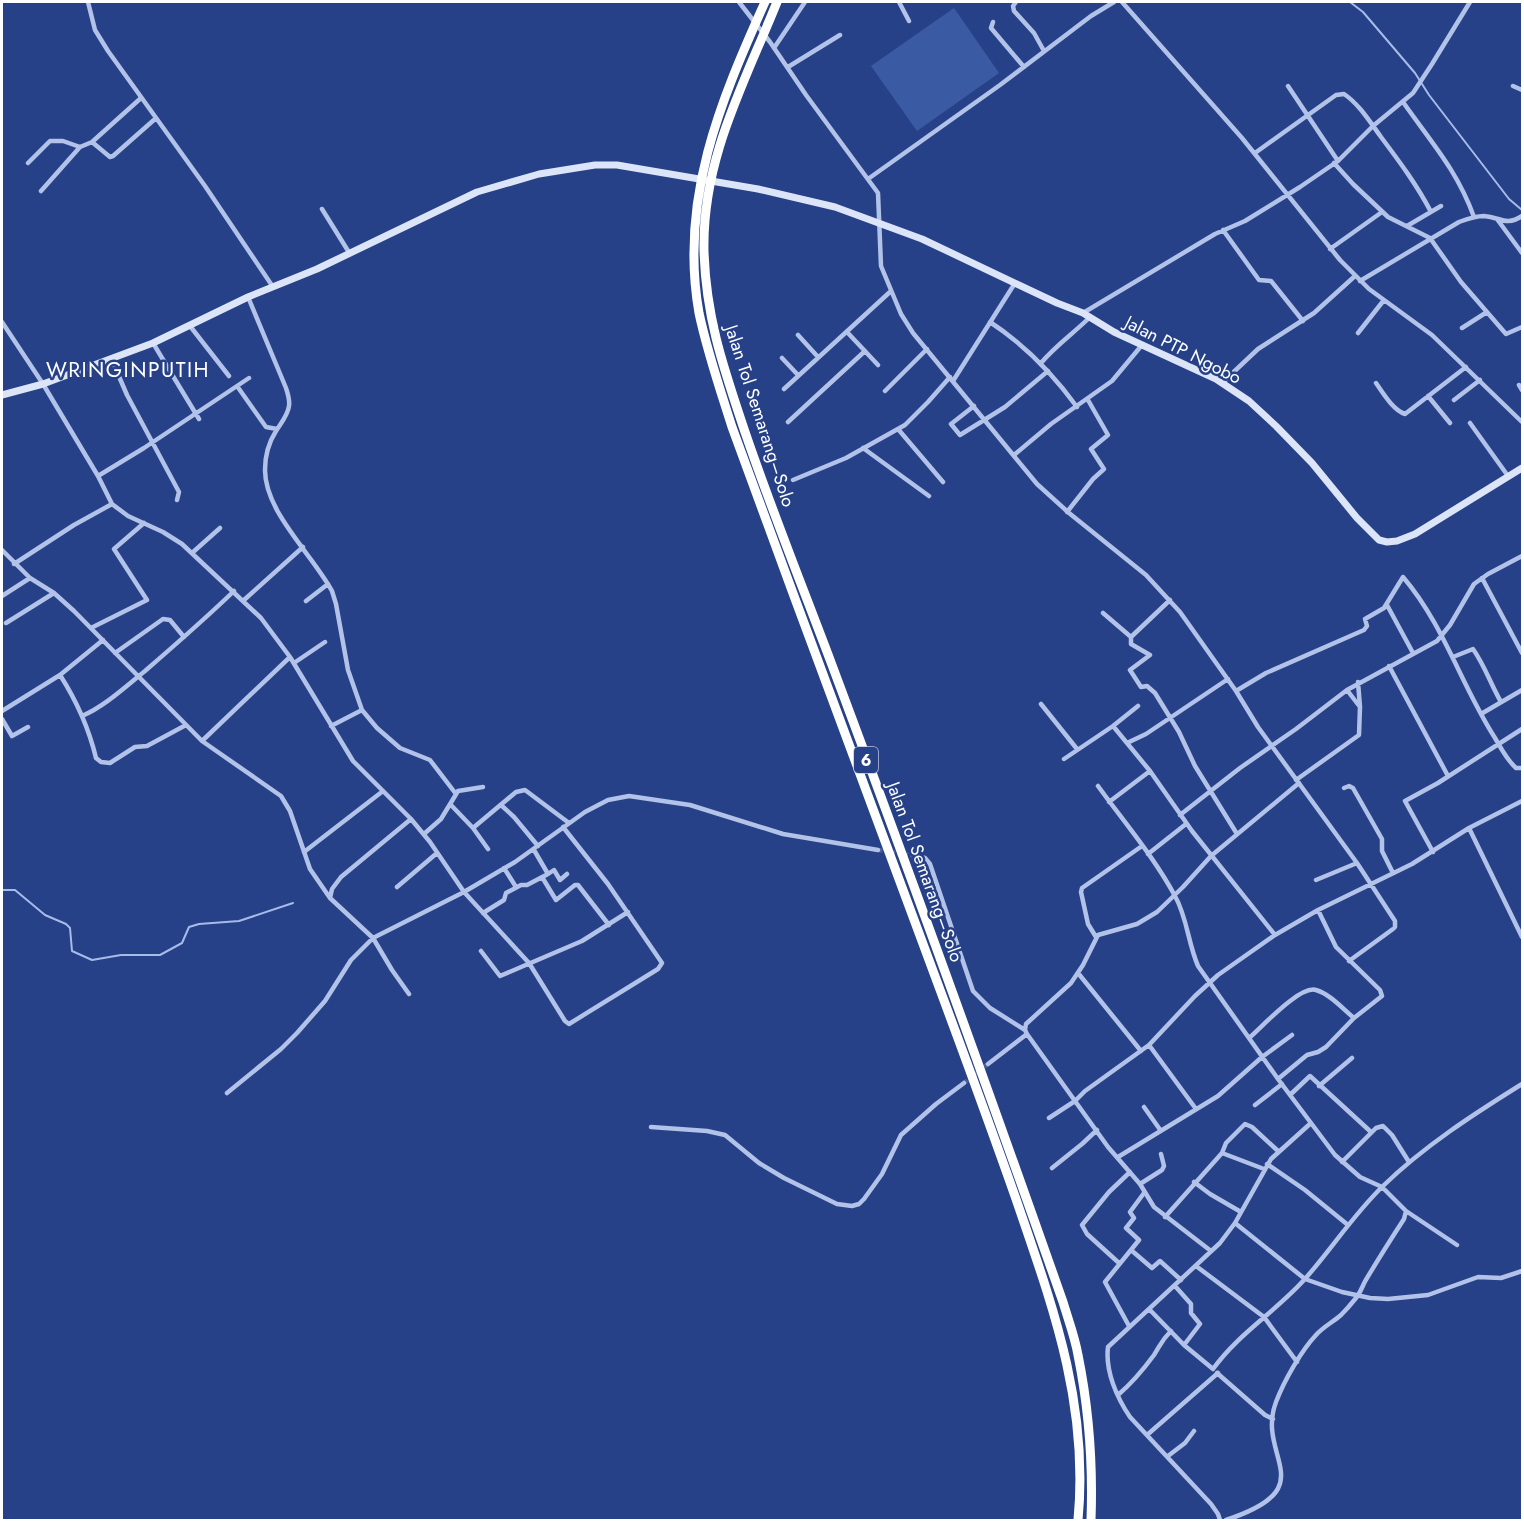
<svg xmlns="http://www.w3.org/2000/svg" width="1524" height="1522" viewBox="0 0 1524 1522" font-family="Jost,sans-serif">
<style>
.green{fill:#3b5aa4}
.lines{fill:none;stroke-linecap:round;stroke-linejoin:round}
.stream{stroke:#a7bbe9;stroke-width:2}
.minor-tunnel{stroke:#475e99;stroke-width:4.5;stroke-dasharray:4.5 2;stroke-linecap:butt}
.minor{stroke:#b2c2e9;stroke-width:4.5}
.secondary{stroke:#dce4f7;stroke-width:7}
.motorway{stroke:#fff;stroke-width:9}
.labels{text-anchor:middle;stroke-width:5;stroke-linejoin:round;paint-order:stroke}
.shield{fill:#264187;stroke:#bec6db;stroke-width:1.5}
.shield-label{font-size:16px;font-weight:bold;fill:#fff}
.street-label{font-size:18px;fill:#fff;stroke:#264187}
.quarter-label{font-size:21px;letter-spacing:1.5px;fill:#fff;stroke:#264187}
</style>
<rect width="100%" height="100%" fill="#264187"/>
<path class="green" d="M954 8 999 73 917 131 871 66Z"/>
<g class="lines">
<path class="stream" d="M1350 2 1363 12 1415 73 1429 95 1509 199 1522 210
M2 890H15L45 915 66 924 70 928 72 951 92 960 121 955H160L182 943 189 927 199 924 239 921 293 903"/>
<path class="minor-tunnel" d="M878 850 916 856
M964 1083 988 1064"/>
<path class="minor" d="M88 2 95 30 108 51 205 186 273 287
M739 2 770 42 806 95 878 193 881 266 901 314 913 333 1037 484 1069 513 1146 575 1180 612 1236 691 1258 727 1357 863 1395 921V927L1393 929 1349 961
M899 2 909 21
M1016 2 1013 6 1014 11 1034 33 1044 51
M1122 2 1242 138 1340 260 1369 289 1432 335 1522 422
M993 22 991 28 1024 67
M774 48 805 2
M788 67 840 35
M1288 86 1338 161
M1513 86 1522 90
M1403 102C1431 142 1457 170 1474 217
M92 142 110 157 113 156 155 119
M1255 153 1336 95 1344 94C1359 104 1370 122 1381 137 1399 161 1417 185 1431 212
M28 163 50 141H63L80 147
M1334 163 1353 184 1388 217 1430 238 1461 282 1506 334 1522 327
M868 179 1000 85 1091 16 1114 2
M41 191 80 147 92 142 141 98
M322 209 350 254
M1497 219 1522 253
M1407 226 1441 206
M1223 230 1259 280 1271 281 1303 321
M1330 249 1382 212
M1360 281 1459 222C1467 219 1475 216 1484 216 1501 217 1505 227 1522 216
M248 297 286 388C288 394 290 400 289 406 288 415 281 423 276 431 269 442 265 457 265 470 265 512 312 554 332 591L336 604 348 670 362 710 377 728 400 748 430 760 456 794
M1083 313 1215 234 1245 221 1300 187 1338 161 1373 126 1413 93 1432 64 1470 2
M2 322 43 384 98 476 112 504 128 516 163 532 182 544 261 618 290 657 353 761 411 819 430 842 464 892 529 963 565 1021 569 1024 658 969 662 963 608 884 563 827
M990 322C1025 345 1053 374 1077 407
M190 326 229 376
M1462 328 1487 312
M847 332 878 365
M1358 333 1384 300
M798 335 818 357
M153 343 199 419
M111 358 127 395 179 492 177 500
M782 358 798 375
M1041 363C1056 345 1074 333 1090 317
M953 381 1015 283
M1222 383 1258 349 1314 313 1355 276
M1376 383C1383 393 1393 410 1405 414L1466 367
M1519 385 1522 390
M237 386 266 427 277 429
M784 389 891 291
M885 391 927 349
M1428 396 1450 423
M1454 400 1480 380
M974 406 951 424 960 435 1005 407 1048 371
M788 422 865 351
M1470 423 1508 476
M898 429 943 482
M863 448 929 496
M1014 455 1051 424 1112 381 1142 345
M98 476 144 448 249 378
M793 480 846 458 905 425 928 402 950 377
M1067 512 1093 479 1104 469 1091 449 1108 435 1088 400
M2 550 30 578 54 593 74 611 202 741 281 796 290 811 310 869 330 898
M192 553 220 528
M14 564 74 525 112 504
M1482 578 1522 653
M2 596 30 578
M244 600 303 547
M1170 600 1131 637V644L1150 655 1130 670 1141 687 1147 686 1155 693 1179 732 1195 766 1237 834
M306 601 328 584
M1387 605 1413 653
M1103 613 1131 637
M6 623 54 593
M91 628 147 600 114 549 144 523
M115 653 163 619 170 620 184 637
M1453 657 1473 649C1485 666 1491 685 1501 702
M294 663 325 642
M1389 666 1448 776
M60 675C76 700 89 729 96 758L101 762 110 763 135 747 147 746 186 725
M1347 690 1360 707
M1236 691 1266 673 1364 630 1367 626 1365 619 1384 608 1403 577C1444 625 1461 685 1495 738 1501 748 1507 760 1516 768H1522
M1041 704 1077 749
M2 711 60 675 103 640
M1481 714 1522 690
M82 716C105 706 125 687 145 671 175 645 205 619 234 591
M2 719 12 736 28 727
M331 726 362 710
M1113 726 1138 706
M202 741 290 657
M1127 743 1146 734 1228 679
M1064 759 1113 726 1150 771 1192 831 1275 935
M1296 780 1359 735 1360 707 1358 682
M1098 786C1124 822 1154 857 1175 896 1187 917 1188 943 1198 966L1278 1079 1335 1155 1360 1177 1382 1187 1406 1211 1404 1219C1391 1239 1379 1258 1367 1278 1363 1284 1361 1292 1356 1298 1352 1303 1346 1310 1341 1315 1333 1322 1323 1327 1316 1335 1301 1351 1284 1381 1276 1402 1255 1457 1326 1487 1226 1520
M1344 788 1349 786 1353 788 1382 839V851L1393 873
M1109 802 1150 771
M451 805 473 828 516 792 525 790 569 823
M501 805 514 817 538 846
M1180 815 1240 768 1296 729 1347 690 1437 641 1450 625 1474 584 1488 574 1522 556
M473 828 488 849
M1469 828 1522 937
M424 834 441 819 458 791 483 787
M304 852 383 791
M1433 852 1405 801 1438 783 1522 729
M1148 854 1186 824
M916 856 925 858 930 864 973 991 990 1008 1025 1030
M504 868 516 887
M548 874 554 870 560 880 567 874
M542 877 556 900 575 885H578L609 925
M1316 880 1357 863
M397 887 437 853
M483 913 504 900 506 893 521 885H527L548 874 534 850
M1096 937 1088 924 1081 892 1082 888 1142 846
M481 951 500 976 582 941 628 912
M1078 973 1141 1051
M409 994 392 970 373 938 330 898 332 889 341 877 411 819
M1249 1038C1262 1027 1300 985 1316 990 1330 994 1343 1009 1354 1018
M1149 1045 1196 1109
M988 1064 1027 1034
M1278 1079 1307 1055 1318 1052 1326 1047 1354 1018 1382 996 1380 990 1336 947 1318 910
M1319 1086 1352 1058
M227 1093 281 1049 297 1033 325 1001 351 960 373 938 464 892 515 862 585 812 608 800 629 796 690 805 783 834 878 850
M1290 1095 1310 1076 1371 1132
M1255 1105 1282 1084
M1144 1107 1161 1131
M1049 1118 1075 1101 1027 1034 1025 1030 1026 1024 1071 983 1083 965 1098 935 1137 924 1157 912 1183 887 1211 856 1299 783
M651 1127 707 1131 725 1135 759 1163 784 1178 837 1204 852 1206 859 1204 864 1199 882 1174 901 1135 936 1104 964 1083
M1222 1153 1226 1143 1245 1124 1252 1127 1278 1151
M1118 1157 1218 1096 1262 1057 1292 1035
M1342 1162 1376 1128 1383 1126 1392 1135 1409 1162
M1267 1164 1305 1190 1348 1225
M1052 1168 1082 1144 1097 1130
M1194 1182 1210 1194 1241 1212
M1140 1184 1162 1170 1164 1166 1161 1154
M1406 1211 1457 1245
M1165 1217 1222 1153 1264 1169
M1235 1223 1305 1279 1342 1292 1370 1298 1388 1299 1428 1295 1478 1277 1501 1278 1522 1271
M1131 1250 1152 1268 1160 1261 1181 1280
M1211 1251 1154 1207 1140 1184 1108 1147 1075 1101 1085 1091 1149 1045 1195 996 1218 975 1275 935 1318 910 1412 864 1469 828 1522 801
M1119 1263 1087 1234 1082 1225 1109 1192 1130 1172
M1196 1266 1264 1317 1297 1362
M1175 1286 1191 1304V1313L1200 1324 1184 1345
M1149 1309 1184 1345 1213 1369C1238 1334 1275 1312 1304 1280 1331 1250 1353 1215 1383 1186 1424 1146 1474 1114 1522 1084
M1129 1326 1105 1282 1139 1240 1126 1228 1134 1218 1130 1212 1144 1193
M1217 1373 1265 1415 1273 1419
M1118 1395C1132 1383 1143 1370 1154 1355 1161 1344 1161 1341 1171 1331
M1147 1435 1218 1373
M1168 1456 1185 1443 1194 1431
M1220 1520 1218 1514 1211 1504 1130 1417C1117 1398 1105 1371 1108 1347L1220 1243 1235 1223 1271 1159 1311 1123"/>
<path class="secondary" d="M2 395 43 384 153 343 248 297 317 269 477 192 539 174 595 165H617L758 189 835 207 922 239 1057 303 1083 313 1114 332 1216 379 1249 401 1276 426 1312 463 1357 518 1379 540 1387 542 1397 541 1415 534 1522 468"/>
<path class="motorway" d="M765 2C720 102 679 200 699 313 707 351 720 389 732 427 800 614 870 800 939 987 965 1057 991 1128 1016 1199 1053 1307 1089 1404 1078 1520
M777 2C744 84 702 159 704 251 706 319 724 369 745 432 772 511 803 588 832 665 911 876 988 1089 1063 1302 1068 1319 1075 1337 1078 1355 1089 1409 1093 1465 1091 1520"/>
</g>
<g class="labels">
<rect class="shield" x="854" y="747" width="24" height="26" rx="4.5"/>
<g class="shield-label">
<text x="866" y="766">6</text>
</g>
<g class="street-label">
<text transform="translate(1183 350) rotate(27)" y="6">Jalan PTP Ngobo</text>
<text transform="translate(760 416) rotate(72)" y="6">Jalan Tol Semarang–Solo</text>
<text transform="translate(925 872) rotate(70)" y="6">Jalan Tol Semarang–Solo</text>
</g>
<g class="quarter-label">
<text x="128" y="377">WRINGINPUTIH</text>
</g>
</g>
<rect width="1524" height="1522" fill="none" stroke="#ffffff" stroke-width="6"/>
</svg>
